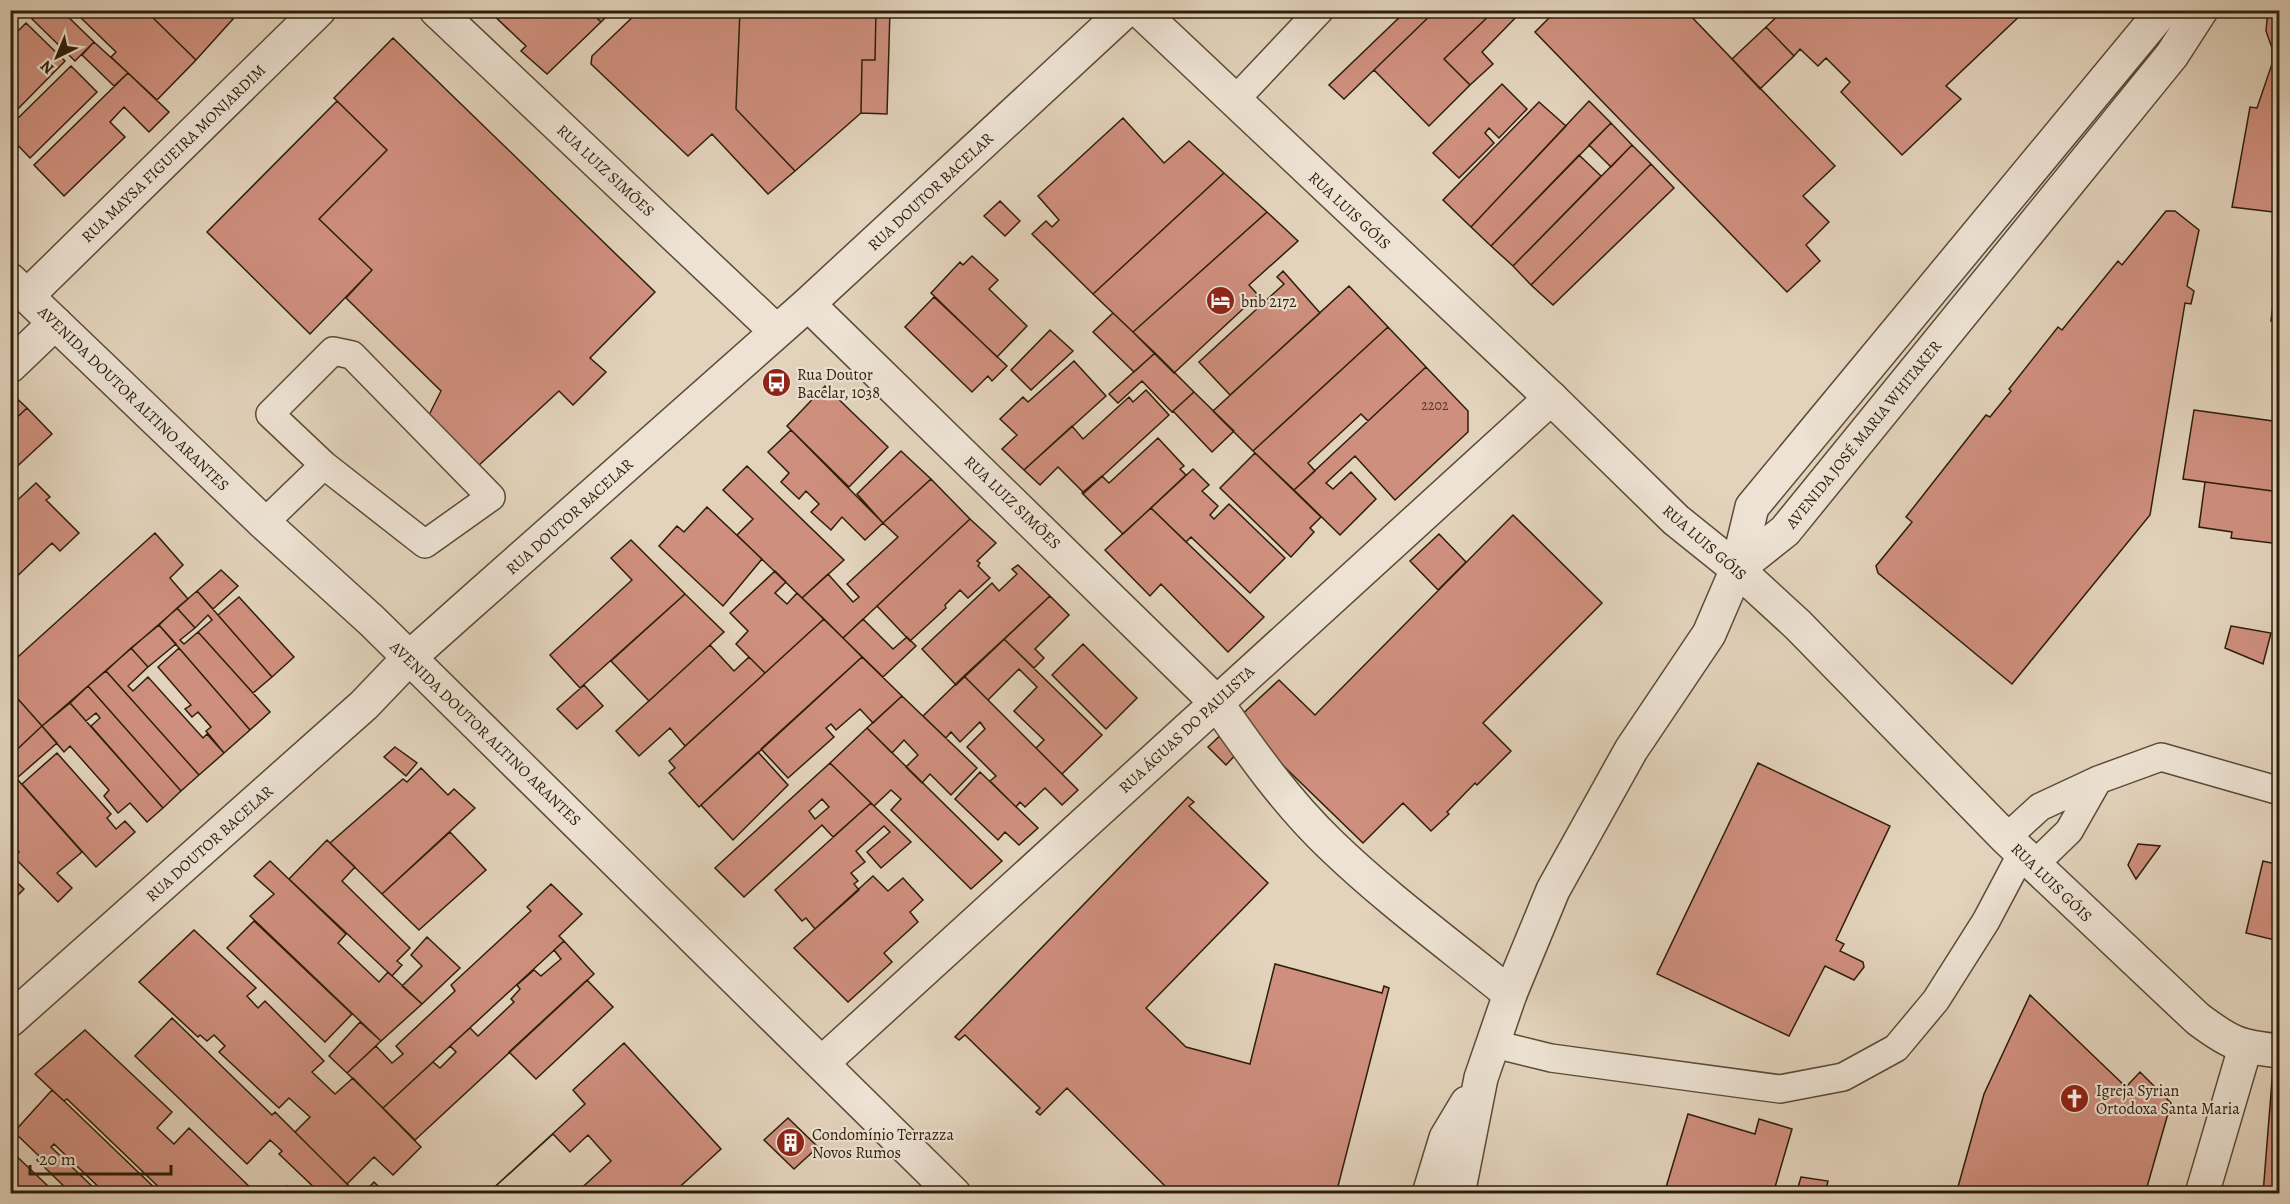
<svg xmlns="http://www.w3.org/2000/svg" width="2290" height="1204" viewBox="0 0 2290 1204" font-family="Alegreya,serif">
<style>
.building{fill:#cf8f7e;stroke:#2d1e0a;stroke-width:1.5;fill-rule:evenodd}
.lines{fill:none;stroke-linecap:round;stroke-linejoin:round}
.service-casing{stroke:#5a4b36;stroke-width:30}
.minor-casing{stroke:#5a4b36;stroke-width:36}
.tertiary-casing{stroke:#5a4b36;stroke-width:36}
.service{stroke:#ede2d3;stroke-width:27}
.minor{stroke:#ede2d3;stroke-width:33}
.tertiary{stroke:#ede2d3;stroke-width:33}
.labels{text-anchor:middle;stroke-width:4.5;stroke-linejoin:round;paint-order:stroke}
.number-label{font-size:14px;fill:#563a27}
.street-label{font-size:16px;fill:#2d1e0a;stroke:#ede2d3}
.poi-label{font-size:16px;fill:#2d1e0a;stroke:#ede2d3;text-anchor:start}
</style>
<rect width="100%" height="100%" fill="#e3d3bc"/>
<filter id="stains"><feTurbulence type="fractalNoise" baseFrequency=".00333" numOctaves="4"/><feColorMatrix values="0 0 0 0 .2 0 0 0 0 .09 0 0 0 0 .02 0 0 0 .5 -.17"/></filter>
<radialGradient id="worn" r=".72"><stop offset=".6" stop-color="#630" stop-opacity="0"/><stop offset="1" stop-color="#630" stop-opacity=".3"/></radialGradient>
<path class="building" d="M39 10H61L94 42 75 61 32 19Z
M61 10H76L69 18Z
M85 10H145L196 60 157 100 111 57 116 52 79 16Z
M145 10H224L233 19 196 60Z
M488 10H589L601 22 547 74 521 51 526 46Z
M589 10H613L601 22Z
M640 10H740L736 109 795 171 768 194 712 134 688 156 591 64 592 56Z
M740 10H876L875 60H862L861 113 795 171 736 109Z
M876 10H890L887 114 861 113 862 60H875Z
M1394 10H1407L1398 19Z
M1407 10H1436L1344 99 1329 85Z
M1436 10H1495L1444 59 1470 85 1429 126 1374 70Z
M1495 10H1523L1482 52 1493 64 1470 85 1444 59Z
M1557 10H1685L1835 166 1803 196 1829 222 1806 245 1820 261 1787 292 1535 32Z
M1784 10H2026L1946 86 1961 99 1902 155 1841 92 1850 82 1826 58 1818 66 1800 49 1794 56 1766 27Z
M2268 10H2280V178L2273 212 2232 207 2250 107 2257 108 2272 64V48L2266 31Z
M26 23 65 61 10 117V39Z
M1766 27 1794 56 1760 89 1732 59Z
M393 38 655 292 590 358 606 372 573 405 559 391 477 467 428 417 441 391 346 298 372 270 319 219 387 150 334 98Z
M94 42 128 73 114 86 82 55Z
M71 66 97 92 30 158 10 137V126Z
M128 73 169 112 149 132 124 107 110 122 125 137 64 196 34 165Z
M1502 84 1527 109 1499 138 1489 128 1485 133 1494 143 1459 178 1433 153Z
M337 101 387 150 319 219 372 270 310 334 207 232Z
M1589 101 1611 123 1491 246 1471 227Z
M1539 102 1566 126 1471 227 1443 200Z
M1123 118 1164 163 1189 141 1224 173 1093 294 1032 234 1046 221 1052 227 1059 220 1038 196Z
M1611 123 1632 145 1611 167 1589 145Z
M1632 145 1651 164 1531 285 1513 266Z
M1579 155 1601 176 1513 266 1491 246Z
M1651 164 1674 188 1553 305 1531 285Z
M1224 173 1267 212 1133 332 1093 294Z
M2280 178V213L2273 212Z
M1000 201 1020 221 1005 236 984 216Z
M2166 211H2175L2199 230 2187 286 2194 291 2191 304 2185 303 2150 515 2012 684 1878 573 1876 566 1912 522 1906 517 1986 415 1990 417 2011 391 2009 389 2058 327 2062 330 2118 261 2122 265Z
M1267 212 1298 241 1249 285 1258 295 1174 373 1133 332Z
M972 256 998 280 989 289 1027 326 997 357 931 293 960 262 963 265Z
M1283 271 1320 313 1230 395 1199 362 1284 284 1277 277Z
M1349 286 1388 327 1253 451 1213 411Z
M934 297 1007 366 992 381 988 376 972 392 905 327Z
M2274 297H2280V321H2271Z
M1113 313 1155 353 1134 372 1093 332Z
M1388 327 1426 367 1368 421 1361 414 1308 463 1315 471 1294 490 1253 451Z
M1050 330 1073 351 1031 390 1011 370Z
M1155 353 1194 392 1172 412 1142 381 1118 403 1109 394Z
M1074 361 1106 396 1024 470 1002 449 1017 435 1000 419 1023 397 1028 402Z
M1426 367 1468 411V432L1395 500 1355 456 1326 483 1333 489 1351 472 1376 499 1340 535 1294 490Z
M825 386 888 447 849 487 787 426Z
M1146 390 1169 415 1084 493 1058 467 1040 485 1024 470 1072 426 1083 439 1129 397 1133 402Z
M10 392 27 408 10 424Z
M1194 392 1234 431 1212 452 1173 411Z
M27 408 52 434 10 473V424Z
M2194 410 2280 422V492L2183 479Z
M791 430 883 523 865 540 842 517 831 530 811 512 819 504 806 491 799 499 781 482 789 473 768 452Z
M1158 438 1184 466 1180 469 1186 475 1123 534 1082 493 1102 476 1109 483Z
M901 451 931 479 883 523 857 494Z
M1255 453 1321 517 1310 528 1314 532 1291 557 1220 488Z
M747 466 844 560 802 598 737 535 753 519 723 490Z
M1193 469 1209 485 1202 491 1218 506 1210 515 1214 519 1229 504 1285 558 1250 593 1191 537 1186 542 1151 508Z
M931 479 970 519 843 638 802 598 828 574 853 602 859 597 847 584 898 537 883 523Z
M2205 482 2280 492V544L2231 538 2232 532 2199 527Z
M36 483 50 497 46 500 79 533 60 551 52 543 10 583V507Z
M707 507 762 559 723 606 659 546 677 526 684 532Z
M1151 508 1264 617 1228 652 1161 584 1150 596 1105 550Z
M1513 515 1602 603 1483 723 1511 751 1477 785 1475 783 1447 812 1449 814 1431 831 1403 803 1363 843 1236 720 1279 680 1315 715Z
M970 519 996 543 977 561 980 563 978 566 990 578 968 598 960 590 945 605 946 608 910 641 877 606Z
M155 533 183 565 170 578 188 599 42 726 10 690V664Z
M1439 534 1466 562 1438 590 1410 561Z
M631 540 685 594 580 688 550 655 632 580 611 558Z
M1018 565 1050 596 956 685 922 649 992 583 999 591 1017 574 1012 569Z
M221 570 238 586 213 609 197 591Z
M775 571 786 582 775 593 787 604 797 593 824 619 765 673 736 644 748 631 730 613Z
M197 591 272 677 253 693 198 632 212 620 208 615 195 628 177 608Z
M685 594 724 632 649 701 611 661Z
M1050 596 1069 615 1035 649 1044 658 1034 668 1004 639Z
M239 597 294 657 272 677 218 615Z
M177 608 195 628 180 640 184 644 198 632 270 712 250 730 159 625Z
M824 619 862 657 699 807 669 773 675 768 669 761Z
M863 619 893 649 907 637 916 646 883 677 843 638Z
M159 625 176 644 148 667 131 648Z
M2231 626 2271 633 2263 664 2225 648Z
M1004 639 1102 735 1062 774 1036 748 1044 740 1014 711 1037 687 1019 669 988 700 964 676Z
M1083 644 1137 698 1106 729 1052 675Z
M710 645 734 671 749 657 765 673 685 746 670 728 639 756 616 731Z
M131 648 148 667 128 686 133 691 148 677 203 738 207 734 224 753 199 775 106 671Z
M179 648 250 730 224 753 206 731 211 727 198 712 192 717 185 709 191 705 158 667Z
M862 657 902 696 873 723 860 709 836 730 831 724 826 728 834 737 788 778 761 749Z
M106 671 199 775 181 791 88 686Z
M964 676 1078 790 1062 805 1045 788 1025 807 1020 802 1016 807 990 781 996 776 967 747 985 729 980 722 960 742 951 732 946 738 923 716Z
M584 685 603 706 577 729 557 709Z
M88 686 181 791 163 808 91 726 100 718 96 713 86 721 70 703Z
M10 690 42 726 10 756Z
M902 696 977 768 951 795 930 774 922 783 906 767 918 755 904 740 892 753 867 728Z
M70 703 163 808 147 822 130 803 118 813 104 796 109 790 70 746 64 752 42 726Z
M42 726 57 743 17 778 10 771V756Z
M867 728 1002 861 971 889 891 810 901 799 891 790 874 806 830 763Z
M1226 730 1243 747 1226 765 1208 747Z
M395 747 417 763 406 776 384 757Z
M758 752 788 785 733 840 701 805Z
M57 753 111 814 107 818 116 829 125 821 135 832 96 867 22 784Z
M830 763 871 803 833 837 822 825 744 897 715 868ZM822 799 829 807 815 819 809 811Z
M1758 763 1890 826 1836 940 1844 944 1840 951 1863 962 1864 967 1854 980 1825 966 1789 1036 1657 974Z
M421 768 448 795 454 789 475 808 382 894 330 843 403 779 407 782Z
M10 771 82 852 57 873 72 888 58 902 14 857 19 852 10 842Z
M980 772 1038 828 1019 845 1005 832 998 840 955 799Z
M1188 797 1194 802 1189 806 1268 883 1146 1008 1186 1047 1250 1064 1275 964 1382 993 1384 986 1389 988 1336 1194H1173L1067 1088 1040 1115 1036 1112 1040 1108 965 1035 959 1040 955 1037Z
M871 803 911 842 881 868 867 852 890 832 884 826 856 851 865 862 851 873 858 881 854 884 859 890 815 929 806 918 802 921 775 890Z
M450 832 486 870 419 930 382 894Z
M327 840 355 867 342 881 410 948 397 961 402 965 392 976 289 879Z
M2138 844 2160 846 2136 879 2128 865Z
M270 861 346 934 338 943 379 982 388 972 422 1004 381 1041 250 916 274 894 254 876Z
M2263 861 2280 865V956L2276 955 2279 941 2246 933Z
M10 876 24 889 10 903Z
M873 876 888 891 903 878 923 900 910 912 918 922 884 953 892 962 848 1002 794 948Z
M551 884 582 914 559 936 564 941 383 1108 347 1073 376 1046 392 1063 403 1054 396 1046 455 991 451 985 531 911 527 907Z
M254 921 352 1014 325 1042 227 948Z
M194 930 256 988 247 996 258 1008 265 1001 324 1061 312 1072 335 1094 353 1078 421 1147 393 1175 374 1157 347 1184 295 1132 310 1117 289 1098 279 1108 219 1052 225 1046 214 1035 207 1041 200 1035 198 1037 139 982Z
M427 937 460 968 422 1004 402 986 422 966 411 955Z
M564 941 594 974 415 1140 383 1108 433 1062 440 1068 456 1052 450 1046 470 1028 478 1036 514 1002 511 999 520 989 517 985 534 970 541 976 561 959 554 950Z
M587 980 613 1007 536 1079 509 1052Z
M2030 995 2126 1087 2140 1072 2171 1103 2145 1194H1956L1984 1094Z
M172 1018 272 1115 275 1112 357 1194H321L279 1154 282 1151 270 1140 247 1164 135 1056Z
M360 1022 381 1041 347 1073 329 1056Z
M85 1030 172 1112 157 1128 174 1144 189 1128 257 1194H166L67 1099 64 1101 35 1074Z
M624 1043 721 1149 672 1194H487L585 1104 573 1090Z
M2273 1068 2280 1069V1194H2263Z
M52 1090 64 1101 161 1194H106L54 1144 51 1147 96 1190 93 1194H72L37 1160 40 1157 14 1132Z
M1688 1114 1755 1134 1759 1119 1792 1129 1773 1194H1664Z
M788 1118 818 1147 794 1169 764 1140Z
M553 1134 570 1152 588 1135 611 1161 575 1194H568L565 1190 562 1194H487Z
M10 1150 48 1186 41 1194H10Z
M1801 1177 1828 1181 1825 1194H1796Z
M374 1182 386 1194H362Z
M287 1186 295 1194H280Z"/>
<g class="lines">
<defs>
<path id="service" d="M1234 101 1320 10
M333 351 352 355 491 497 425 544 324 465 270 414Z
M264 523 324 465
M2006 838 2040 807 2098 780 2161 757 2280 791
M2034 865 2069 831 2098 780
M1494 1044 1551 1058 1780 1089 1843 1077 1896 1048 1936 1000 1986 921 2022 853"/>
<path id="minor" d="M436 10 776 331
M27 296 319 10
M808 304 1216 702C1251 752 1286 802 1331 845 1387 899 1450 945 1510 994
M10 366 55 323
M10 1020 364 705 409 658 465 608 808 304 1126 10
M823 1062 1551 398
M2202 1194 2245 1048"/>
<path id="tertiary" d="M1139 10 1551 398 1676 520 1737 569 1798 625 2006 838 2198 1019C2230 1043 2239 1047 2280 1051
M10 280 264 523 372 621 954 1194
M1737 569 1752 507 2163 10
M1429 1194 1446 1138 1467 1103
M1458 1194 1481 1078 1510 994 1553 890 1631 750 1709 634 1737 569 1785 531 2172 55 2201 10"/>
</defs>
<use href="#service" class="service-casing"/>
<use href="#minor" class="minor-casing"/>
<use href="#tertiary" class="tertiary-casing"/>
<use href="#service" class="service"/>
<use href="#minor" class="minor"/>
<use href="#tertiary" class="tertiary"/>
</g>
<defs>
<symbol id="hotel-disc" viewBox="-11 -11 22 22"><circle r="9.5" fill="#8f2418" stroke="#ede2d3"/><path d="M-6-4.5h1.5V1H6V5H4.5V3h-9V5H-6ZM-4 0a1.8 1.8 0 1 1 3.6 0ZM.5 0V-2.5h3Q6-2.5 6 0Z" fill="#fff"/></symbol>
<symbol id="bus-disc" viewBox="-11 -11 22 22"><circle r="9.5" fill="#8f2418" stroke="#ede2d3"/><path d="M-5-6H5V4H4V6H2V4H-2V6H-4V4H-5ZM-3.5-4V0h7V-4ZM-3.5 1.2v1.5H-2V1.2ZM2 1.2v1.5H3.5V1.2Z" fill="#fff"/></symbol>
<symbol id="church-disc" viewBox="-11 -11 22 22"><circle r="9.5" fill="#8f2418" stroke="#ede2d3"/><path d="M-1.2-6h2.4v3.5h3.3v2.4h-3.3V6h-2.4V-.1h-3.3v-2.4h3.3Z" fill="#fff"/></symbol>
<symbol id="building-disc" viewBox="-11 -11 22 22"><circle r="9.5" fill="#8f2418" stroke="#ede2d3"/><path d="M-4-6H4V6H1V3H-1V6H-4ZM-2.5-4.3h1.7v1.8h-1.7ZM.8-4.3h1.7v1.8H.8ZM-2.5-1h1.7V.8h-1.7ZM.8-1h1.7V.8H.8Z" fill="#fff"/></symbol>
</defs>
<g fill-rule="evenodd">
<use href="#hotel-disc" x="1204" y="284" width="33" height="33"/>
<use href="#bus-disc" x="760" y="366" width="33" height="33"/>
<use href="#church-disc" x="2058" y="1082" width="33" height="33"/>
<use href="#building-disc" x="774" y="1126" width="33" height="33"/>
</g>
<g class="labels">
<g class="number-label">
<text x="1435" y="410">2202</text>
</g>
<g class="street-label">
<text transform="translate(173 153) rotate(-44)" y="6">RUA MAYSA FIGUEIRA MONJARDIM</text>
<text transform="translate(606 170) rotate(43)" y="6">RUA LUIZ SIMÕES</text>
<text transform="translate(930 191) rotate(-43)" y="6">RUA DOUTOR BACELAR</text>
<text transform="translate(1350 210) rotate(43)" y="6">RUA LUIS GÓIS</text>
<text transform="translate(134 398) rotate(44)" y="6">AVENIDA DOUTOR ALTINO ARANTES</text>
<text transform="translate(1863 434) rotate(-51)" y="6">AVENIDA JOSÉ MARIA WHITAKER</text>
<text transform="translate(1013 502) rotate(44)" y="6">RUA LUIZ SIMÕES</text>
<text transform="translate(569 516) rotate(-42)" y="6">RUA DOUTOR BACELAR</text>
<text transform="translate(1705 542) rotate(41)" y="6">RUA LUIS GÓIS</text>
<text transform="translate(1186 729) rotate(-43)" y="6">RUA ÁGUAS DO PAULISTA</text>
<text transform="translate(486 733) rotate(44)" y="6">AVENIDA DOUTOR ALTINO ARANTES</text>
<text transform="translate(209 843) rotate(-42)" y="6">RUA DOUTOR BACELAR</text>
<text transform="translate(2052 882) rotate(44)" y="6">RUA LUIS GÓIS</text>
</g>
<g class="poi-label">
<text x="1241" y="307">bnb 2172</text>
<text x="797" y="380">Rua Doutor<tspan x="797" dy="18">Bacelar, 1038</tspan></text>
<text x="2096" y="1096">Igreja Syrian<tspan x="2096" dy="18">Ortodoxa Santa Maria</tspan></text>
<text x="812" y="1140">Condomínio Terrazza<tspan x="812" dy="18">Novos Rumos</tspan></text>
</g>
</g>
<rect width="2290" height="1204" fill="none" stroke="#e3d3bc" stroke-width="36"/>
<rect x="12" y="12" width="2266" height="1180" fill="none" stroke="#2d1e0a" stroke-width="3"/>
<rect x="18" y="18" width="2254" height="1168" fill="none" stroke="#2d1e0a" stroke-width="1.5"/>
<g transform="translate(57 57) rotate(223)" stroke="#ede2d3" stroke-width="4.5" paint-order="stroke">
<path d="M0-4.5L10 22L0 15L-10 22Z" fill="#2d1e0a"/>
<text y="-9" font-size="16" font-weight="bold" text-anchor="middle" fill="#2d1e0a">N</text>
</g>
<path d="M30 1165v9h141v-9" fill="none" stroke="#2d1e0a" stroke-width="3"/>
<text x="39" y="1165" font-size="18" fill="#2d1e0a" stroke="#ede2d3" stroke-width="4.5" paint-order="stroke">20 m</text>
<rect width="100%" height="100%" filter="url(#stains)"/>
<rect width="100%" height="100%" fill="url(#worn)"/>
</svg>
